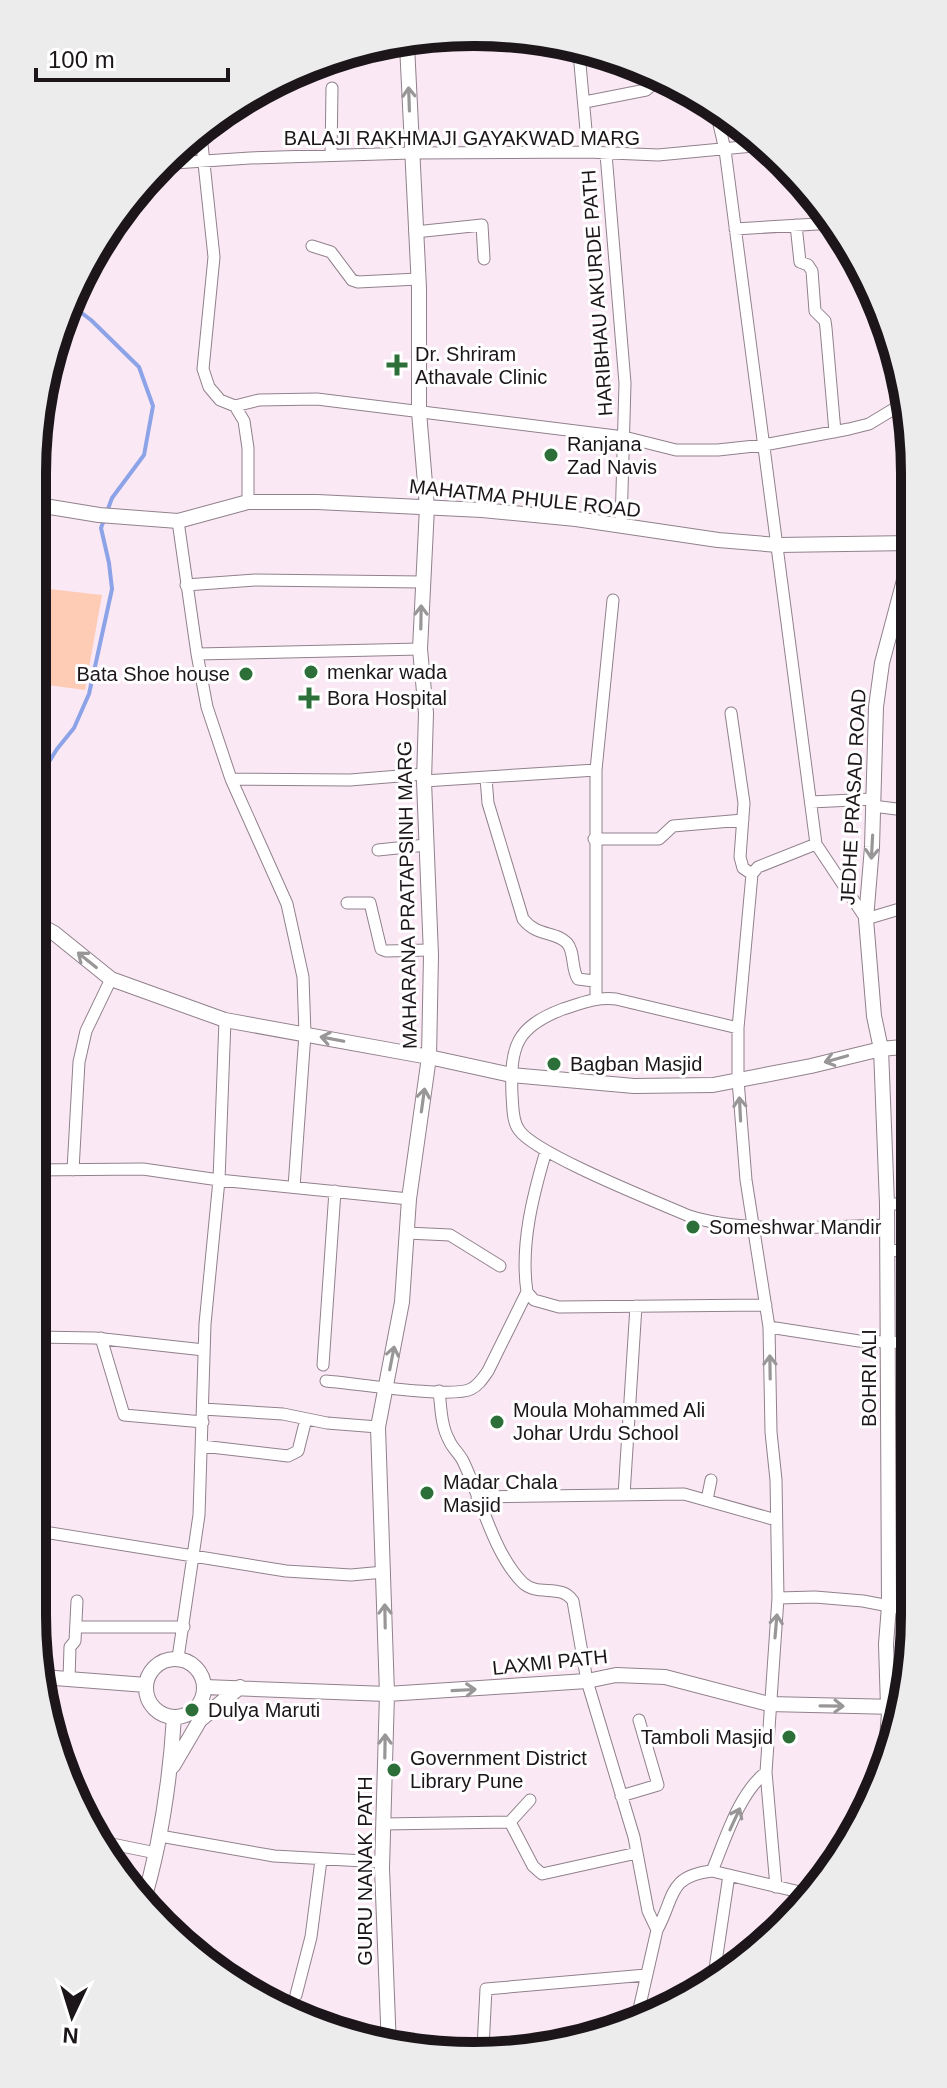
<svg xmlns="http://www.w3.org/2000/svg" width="947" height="2088" viewBox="0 0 947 2088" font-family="Arial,sans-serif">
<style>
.green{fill:#fecbb5}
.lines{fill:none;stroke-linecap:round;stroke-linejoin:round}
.stream{stroke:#8da3e7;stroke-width:4}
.minor-casing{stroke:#91818c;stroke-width:13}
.tertiary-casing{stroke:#91818c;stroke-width:16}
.minor{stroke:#fff;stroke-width:11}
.tertiary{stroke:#fff;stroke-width:14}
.oneway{stroke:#999698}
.poi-dot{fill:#2d6f39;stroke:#fff;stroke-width:3}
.labels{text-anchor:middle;stroke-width:6;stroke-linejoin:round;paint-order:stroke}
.street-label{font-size:20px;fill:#1c161a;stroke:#fff}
.poi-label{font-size:20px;fill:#1c161a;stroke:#fff;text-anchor:start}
.rim{fill:none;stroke:#1c161a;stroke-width:10}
</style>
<rect width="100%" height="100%" fill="#fae9f5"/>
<path class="green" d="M32 587 102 595 85 690 32 683Z"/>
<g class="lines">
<path class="stream" d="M32 789 57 749 74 728 89 694 112 589 109 563 101 528 112 498 144 455 153 406 139 367 91 320 67 302"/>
<defs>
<path id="minor" d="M579 53 588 152
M585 102 646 90 653 84V72
M715 107 725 150 816 844 866 919 913 905
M201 135 214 257 203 369 209 387 220 400 235 406 244 421 248 448V502
M606 154 625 383 621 526
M331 155 332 88
M159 164 250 158 411 153 588 152 658 155 764 145
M796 225 800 262 808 265 812 271 815 311 825 321 826 328 835 432
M735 229 834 223
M415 232 482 225 484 259
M312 246 331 252 352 280 358 282 418 279
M235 406 259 400 317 399 624 437 676 450H718L764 445 849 429 869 424 907 401
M178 521 197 654 207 707 231 779 287 904 303 977 305 1034 294 1187
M186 585 255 580 422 582
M197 654 420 649
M731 713 744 803 740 857 743 868 752 874
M486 778 488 803 523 919C537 937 556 931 567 943 575 952 571 969 578 979L594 981
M231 779 350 780 424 774
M424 781 596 770
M811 802 873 799
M873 806 912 811
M594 839H659L673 826 743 820
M378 850 426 845
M347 903H370L381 949 386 951 430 950
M596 997V770L613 600
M738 1028 616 999C596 997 582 1003 563 1009 516 1027 510 1046 512 1095 513 1106 512 1121 519 1130 535 1154 657 1202 689 1216 745 1234 828 1226 888 1225
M546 1151C533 1195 520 1245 527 1292L534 1300 559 1307 766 1305
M32 1170 143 1169 219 1180 409 1199
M73 1170 79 1062 86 1031 111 979
M887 1204H914
M407 1233 450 1235 500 1266
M888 1250 914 1252
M769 1327 859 1341 914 1343
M35 1337 95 1338 204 1350
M101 1338 124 1415 203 1422
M323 1365 335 1191
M326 1381C353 1383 450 1399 471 1389 479 1385 483 1378 488 1371L527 1292
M439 1391C441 1407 441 1426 449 1440 452 1448 459 1453 463 1461 481 1498 493 1553 523 1583 538 1597 561 1583 573 1601L587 1681 634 1837 648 1911 657 1930 637 2018
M203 1409 283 1414 327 1423 378 1427
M202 1446 288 1456 298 1451 306 1419
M32 1477 34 1474
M624 1495 636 1306
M477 1497 684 1494 776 1520
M707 1500 711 1480
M32 1530 286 1571 351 1575 384 1572
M778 1598 815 1597 863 1601 915 1611
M76 1627H184
M178 1658 199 1515 205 1324 219 1180 225 1020
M69 1679 70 1647 75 1641 77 1601
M68 1779 69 1775
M882 1783 888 1707
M621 1796 658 1785 639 1720
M510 1822 530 1800
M383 1824 510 1822 533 1866 542 1874 637 1853
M101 1836 107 1843 156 1853
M160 1836 274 1856 382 1862
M712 1871C726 1838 738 1795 766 1772
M776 1887 766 1772 778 1598 776 1480 771 1432 769 1327 746 1180 738 1080V1028L752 874 758 867 816 844
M657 1930C675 1898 667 1876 712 1871L812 1895
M713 1982 729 1875
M296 1995 311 1937 321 1860
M483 2048 486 1989 646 1975"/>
<path id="tertiary" d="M32 504 99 515 178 521 248 502H317L482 510 576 519 718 540 778 545 912 543
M32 921 54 933 111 979 225 1020 429 1057 511 1075 634 1086 713 1085 811 1066 881 1049 913 1046
M146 1688a29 29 0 1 1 58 0a29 29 0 1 1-58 0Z
M42 1677 146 1685
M205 1687 387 1694 587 1681 616 1675 665 1677 769 1704 896 1707
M888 1707 886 1644 889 1606 887 1204 881 1049 874 1016 866 919 872 847 876 707 882 663 912 550
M173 1766 200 1720 240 1687
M142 1906C161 1844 170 1782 174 1717
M389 2048 382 1868 387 1694 378 1427 402 1302 409 1199 429 1057 431 955 424 781 426 713 420 649 427 507 419 412V288L407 45"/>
</defs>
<use href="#minor" class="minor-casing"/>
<use href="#tertiary" class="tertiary-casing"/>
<use href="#minor" class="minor"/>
<use href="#tertiary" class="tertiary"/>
</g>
<defs><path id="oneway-shaft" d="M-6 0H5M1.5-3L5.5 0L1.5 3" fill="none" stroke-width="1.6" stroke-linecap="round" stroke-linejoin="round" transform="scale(2)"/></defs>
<g class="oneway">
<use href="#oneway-shaft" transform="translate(409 99) rotate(-92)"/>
<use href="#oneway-shaft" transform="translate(421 617) rotate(-89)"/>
<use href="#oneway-shaft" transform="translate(872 847) rotate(93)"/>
<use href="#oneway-shaft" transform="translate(87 960) rotate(-141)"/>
<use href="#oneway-shaft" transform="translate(332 1039) rotate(-169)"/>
<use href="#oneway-shaft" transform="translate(836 1059) rotate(164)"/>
<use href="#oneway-shaft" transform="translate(423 1100) rotate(-82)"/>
<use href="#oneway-shaft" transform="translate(740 1109) rotate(-93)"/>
<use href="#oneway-shaft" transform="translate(392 1358) rotate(-79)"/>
<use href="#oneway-shaft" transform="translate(770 1367) rotate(-91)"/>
<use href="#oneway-shaft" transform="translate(385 1616) rotate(-91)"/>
<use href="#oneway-shaft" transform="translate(776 1626) rotate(-85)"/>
<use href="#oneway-shaft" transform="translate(464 1690) rotate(-3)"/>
<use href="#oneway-shaft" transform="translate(832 1706) rotate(1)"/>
<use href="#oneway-shaft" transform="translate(385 1746) rotate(-89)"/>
<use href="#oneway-shaft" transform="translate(735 1819) rotate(-65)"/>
</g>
<g class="poi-dot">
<path d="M393 353h8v8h8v8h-8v8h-8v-8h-8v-8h8z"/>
<circle cx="551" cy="455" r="8"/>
<circle cx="311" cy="672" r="8"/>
<circle cx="246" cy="674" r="8"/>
<path d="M305 686h8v8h8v8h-8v8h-8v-8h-8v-8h8z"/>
<circle cx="554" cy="1064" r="8"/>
<circle cx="693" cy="1227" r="8"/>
<circle cx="497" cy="1422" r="8"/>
<circle cx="427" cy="1493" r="8"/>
<circle cx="192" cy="1710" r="8"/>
<circle cx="789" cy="1737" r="8"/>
<circle cx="394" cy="1770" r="8"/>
</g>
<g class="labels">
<g class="street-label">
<text x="462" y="145">BALAJI RAKHMAJI GAYAKWAD MARG</text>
<text transform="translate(597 293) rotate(-94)" y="7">HARIBHAU AKURDE PATH</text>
<text transform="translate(525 498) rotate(6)" y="7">MAHATMA PHULE ROAD</text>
<text transform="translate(853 797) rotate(-87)" y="7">JEDHE PRASAD ROAD</text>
<text transform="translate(407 895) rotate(-91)" y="7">MAHARANA PRATAPSINH MARG</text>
<text transform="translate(869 1378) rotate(-90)" y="7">BOHRI ALI</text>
<text transform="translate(550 1662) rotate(-6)" y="7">LAXMI PATH</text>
<text transform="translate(365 1871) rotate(-90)" y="7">GURU NANAK PATH</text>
</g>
<g class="poi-label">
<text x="415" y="361">Dr. Shriram<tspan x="415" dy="23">Athavale Clinic</tspan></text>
<text x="567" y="451">Ranjana<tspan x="567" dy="23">Zad Navis</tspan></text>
<text x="327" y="679">menkar wada</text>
<text x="230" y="681" text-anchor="end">Bata Shoe house</text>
<text x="327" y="705">Bora Hospital</text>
<text x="570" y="1071">Bagban Masjid</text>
<text x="709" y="1234">Someshwar Mandir</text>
<text x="513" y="1417">Moula Mohammed Ali<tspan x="513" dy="23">Johar Urdu School</tspan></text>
<text x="443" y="1489">Madar Chala<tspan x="443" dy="23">Masjid</tspan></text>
<text x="208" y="1717">Dulya Maruti</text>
<text x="773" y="1744" text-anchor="end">Tamboli Masjid</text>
<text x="410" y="1765">Government District<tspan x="410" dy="23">Library Pune</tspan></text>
</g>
</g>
<path d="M0 0H947V2088H0ZM473 46H474A427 427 0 0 1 901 473V1615A427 427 0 0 1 474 2042H473A427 427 0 0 1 46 1615V473A427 427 0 0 1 473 46Z" fill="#edeced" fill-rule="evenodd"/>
<path class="rim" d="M473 46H474A427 427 0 0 1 901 473V1615A427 427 0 0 1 474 2042H473A427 427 0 0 1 46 1615V473A427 427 0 0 1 473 46Z"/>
<g transform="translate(72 2016) rotate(184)" stroke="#ffffff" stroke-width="6" paint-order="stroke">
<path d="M0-6L14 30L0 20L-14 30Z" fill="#1c161a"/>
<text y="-12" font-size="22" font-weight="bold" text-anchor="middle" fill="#1c161a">N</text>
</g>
<path d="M36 68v12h192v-12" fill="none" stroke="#1c161a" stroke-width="4"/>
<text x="48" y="68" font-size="24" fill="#1c161a" stroke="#ffffff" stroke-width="6" paint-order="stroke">100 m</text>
</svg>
